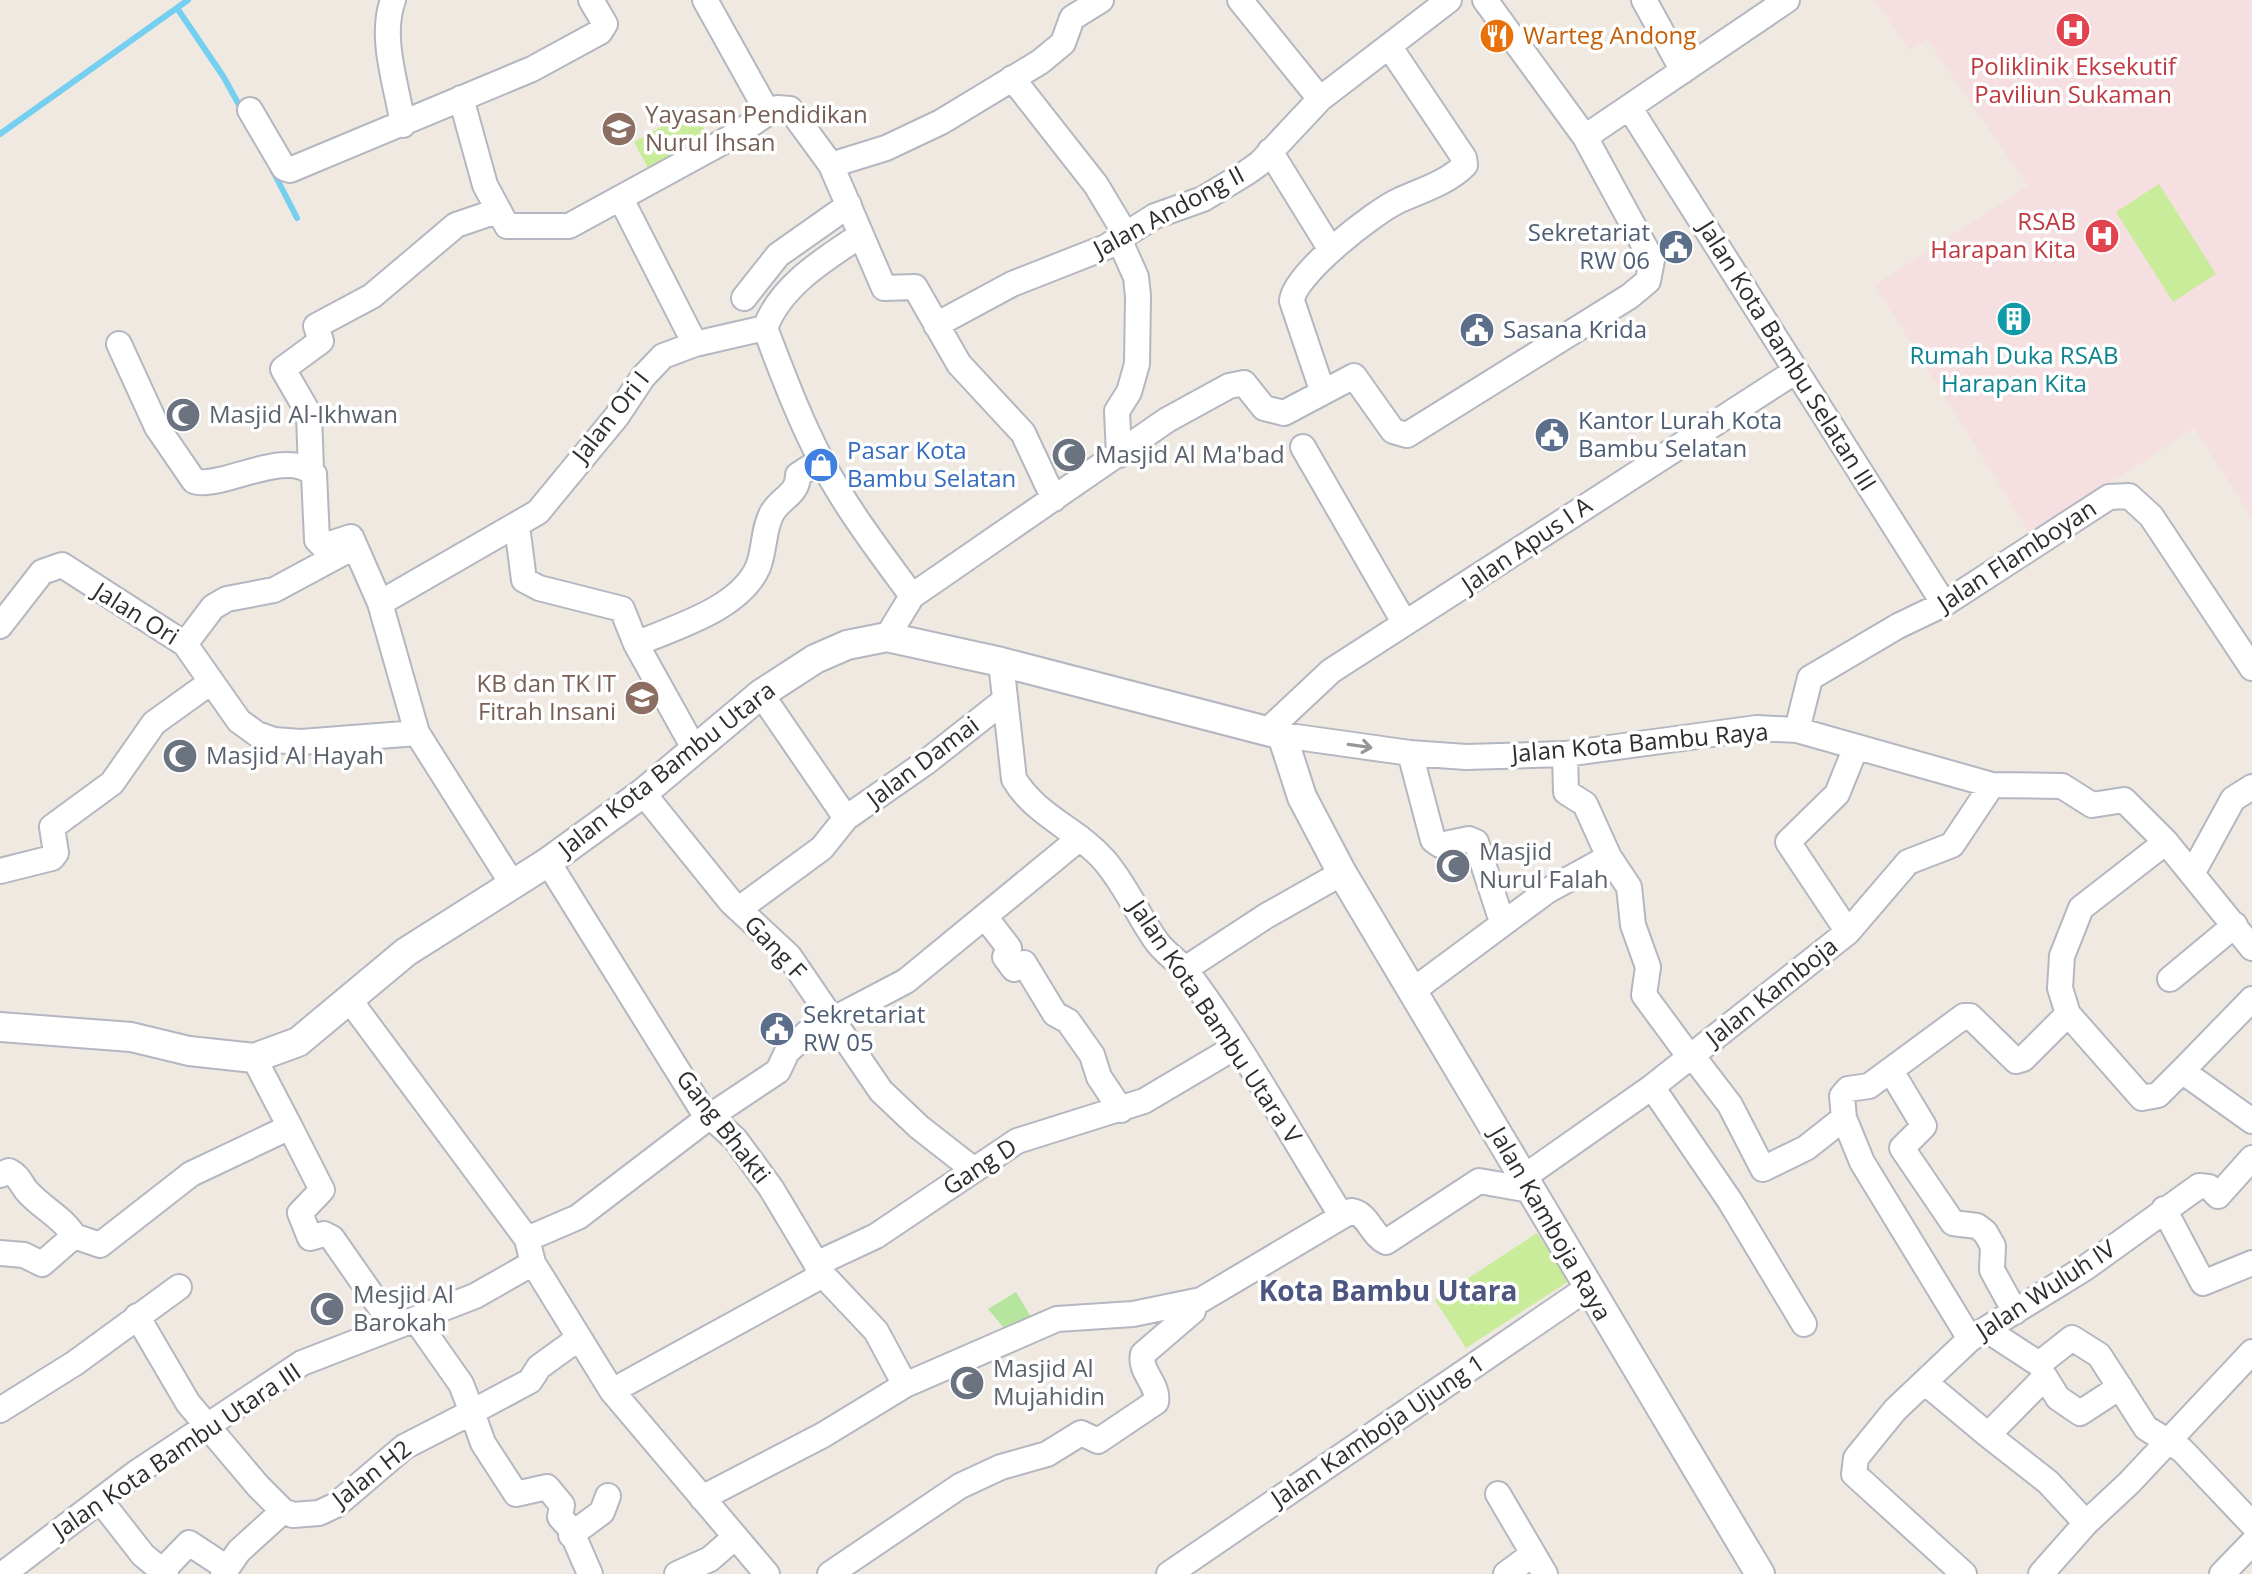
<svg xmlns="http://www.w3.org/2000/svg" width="2252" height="1574" viewBox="0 0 2252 1574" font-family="'Open Sans',sans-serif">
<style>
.medical{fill:#f5dfe0}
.green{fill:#b6e59e}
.pitch{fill:#c9ec9a}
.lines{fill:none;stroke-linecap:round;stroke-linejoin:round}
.stream{stroke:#75cff0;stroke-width:6}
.minor-casing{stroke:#b4b7c1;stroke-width:28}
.tertiary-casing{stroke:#b4b7c1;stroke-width:32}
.minor{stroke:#fff;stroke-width:24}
.tertiary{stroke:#fff;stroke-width:28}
.oneway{stroke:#969696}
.labels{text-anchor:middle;stroke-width:7;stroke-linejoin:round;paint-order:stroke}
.food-label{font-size:24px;fill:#c56008;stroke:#fff;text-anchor:start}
.health-label{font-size:24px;fill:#be3a42;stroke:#fff}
.education-label{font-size:24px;fill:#785e54;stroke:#fff;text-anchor:start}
.street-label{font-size:24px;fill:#2e2e2e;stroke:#fff}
.service-label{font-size:24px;fill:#4e5e75;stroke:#fff;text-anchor:start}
.culture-label{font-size:24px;fill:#0d838f;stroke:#fff}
.worship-label{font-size:24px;fill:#5b616d;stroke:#fff;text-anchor:start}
.shop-label{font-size:24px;fill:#366cbe;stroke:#fff;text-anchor:start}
.quarter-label{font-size:28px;font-weight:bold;fill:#4d5680;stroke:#fff}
</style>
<rect width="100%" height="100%" fill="#efe9e1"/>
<path class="medical" d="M1875 0H2252V518L2194 428 2031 535 1875 285 2028 186 1927 39 1909 50Z"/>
<path class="green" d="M1016 1292 1034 1322 1009 1334 988 1309Z"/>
<path class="pitch" d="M693 109 707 134 648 168 634 142Z
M2159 184 2216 274 2173 302 2116 212Z
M1537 1233 1569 1281 1466 1348 1435 1300Z"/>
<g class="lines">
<path class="stream" d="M177 8 223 76 243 112
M0 134 188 0
M273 171 297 218"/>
<defs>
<path id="minor" d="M393 0C379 38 397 86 403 125
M705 0 768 113
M1240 0 1320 99
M1644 0 1683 71
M1012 78 1096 185 1126 235
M461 98 485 185 507 226H569L730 138 768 113 777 108 790 109 831 165 884 288 915 287 959 364 1023 433 1054 499
M1629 107 1944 604
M250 110 284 168 290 170 532 69 600 32 605 24 591 0
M1585 137 1787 0
M1270 151 1331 250
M831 165 886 148 941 122 1040 62 1063 43 1072 18 1101 0
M621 199 695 344
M744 298 778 255 849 205
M936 325 1012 284 1106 247 1155 216 1203 199 1246 173 1260 163 1320 99 1449 0
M765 328C782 372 798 416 820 458 845 507 880 552 912 596
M765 328C781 285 825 259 861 235
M119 344 157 427 194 481C221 490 285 447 314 474L317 540 323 546 351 537 380 603 417 733 513 885
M1322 390 1292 301C1293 275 1375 211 1400 200 1422 190 1447 183 1465 165L1464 158 1389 46
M1303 447 1404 622
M1119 455 1117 411 1129 392 1137 364 1138 296 1136 277 1119 239
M311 470 309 414 283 369 321 341 316 326 372 296 456 225 497 211
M517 526 524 580 539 588 622 609 636 644 695 750
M380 603 538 512 617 416 643 377 663 356 695 344 765 328
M0 626 42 572 62 565 185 644 239 721 257 734 274 740 301 742 417 733
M887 637 912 596 1167 420 1229 386 1244 383 1264 408 1284 413 1354 376 1393 431 1407 435 1630 296 1648 281 1652 260 1585 137 1485 0
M185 644 213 607 227 599 274 590 354 547
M636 644C675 627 740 609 758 567 765 550 763 529 772 513 781 497 798 495 798 475L821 460
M1001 662 1014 779C1036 816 1077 829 1104 860 1126 885 1138 916 1157 942 1166 954 1178 961 1187 972 1244 1048 1290 1134 1341 1215
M761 694 846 818
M1797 730 1810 678 1898 626 1944 604 2109 497 2129 496 2151 516 2252 668
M1267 731 1331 671 1796 371
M1282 735 1410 753 1466 757 1565 754 1757 728 1797 730 1992 785 2062 786 2092 805 2124 800 2166 842
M1410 753 1433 840 1440 845 1469 839 1476 842 1502 922
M1565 754 1566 792 1585 804 1609 857 1629 887 1633 925 1648 967 1644 995 1689 1056
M643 793 731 902 789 956 881 1091 919 1127 974 1170
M548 862 701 1108 735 1139 771 1188 823 1275 876 1331 905 1385
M0 871 52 858 56 853 52 827 112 783 154 723 211 682
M2192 874 2233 799 2252 787
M739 909 822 848 846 818 925 763 1005 700
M986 918 1009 948 1005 957 1014 969 1024 963 1055 1014 1068 1021 1092 1055 1099 1077 1121 1110
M1848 932 1788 842 1837 794 1856 747
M1185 969 1266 916 1342 873
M2170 979 2235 925
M1411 992 1547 891 1609 857
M2252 999 2182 1071 2252 1121
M351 1002 527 1239 533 1263 612 1391 767 1574
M1691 1054 1730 1105 1763 1169 1806 1148 1844 1118
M1891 1071 1924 1126 1902 1148 1953 1223 1977 1226 1985 1232 1993 1246 1992 1270 2015 1312
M2182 1071 2158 1095 2142 1098 2068 1014 2060 988 2062 956 2081 908 2166 842 2252 948
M1652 1087 1730 1201 1804 1324
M290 1127 322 1190 300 1213 310 1238 324 1234 332 1238 394 1327
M0 1175 9 1171C19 1176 20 1182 26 1190 40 1207 64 1218 74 1236L100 1245 191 1174 290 1127 254 1058
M1524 1177 1652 1087 1848 932 1908 862 1952 845 1992 785
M2164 1209 2203 1283 2252 1263
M527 1239 578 1217 709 1117 778 1071 787 1052 807 1033 906 981 1080 838
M0 1253 24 1255 42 1264 74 1236
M816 1264 876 1236 1017 1141 1144 1101 1237 1046
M137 1316 188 1403 258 1486 283 1511 293 1515 319 1513 336 1505 404 1447 472 1412 483 1443 516 1494 547 1487 562 1505 560 1517 570 1528 590 1574
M416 1320 461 1384 472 1412 530 1381 539 1367 579 1338
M1987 1330 2039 1364 2072 1338 2099 1355 2146 1428 2182 1450 2252 1524
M1970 1339 1862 1162 1844 1118 1842 1096 1848 1089 1869 1086 1964 1016H1970L2016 1061 2023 1059 2068 1014
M1927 1384 1988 1435 2045 1377 2058 1398 2080 1413 2120 1387
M612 1391 823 1275
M0 1410 75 1363 179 1287
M1988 1435 2048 1482 2086 1523
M1498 1494 1545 1574
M702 1498 823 1435 905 1385 1057 1319 1133 1314 1201 1300 1351 1211C1368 1213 1371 1235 1386 1242L1479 1181 1530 1190
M100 1500 143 1555 166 1574
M571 1535 602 1512 608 1496
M162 1571 189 1543 227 1568
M3 1574 136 1473 302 1363 475 1296 533 1263
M223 1574 239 1551 283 1511
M677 1574 710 1559 734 1538
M830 1574 960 1486 1001 1467 1047 1454 1081 1433 1098 1441 1156 1402C1159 1383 1139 1373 1143 1354L1193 1311
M1169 1574 1586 1289
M1506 1574 1533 1554
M1964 1574 1854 1474 1856 1458 1895 1410 1970 1339 2085 1268 2199 1186 2209 1187 2218 1196 2252 1158
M2041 1574 2086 1523 2129 1483 2252 1352
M2222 1574 2252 1543"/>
<path id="tertiary" d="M0 1027 131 1037 189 1051 254 1058 298 1042 406 952 548 862 643 793 761 694 815 659 847 645 887 637 1001 662 1282 735 1302 797 1342 873 1760 1574"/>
</defs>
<use href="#minor" class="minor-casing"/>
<use href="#tertiary" class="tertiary-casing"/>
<use href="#minor" class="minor"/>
<use href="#tertiary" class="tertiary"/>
</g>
<defs><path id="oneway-shaft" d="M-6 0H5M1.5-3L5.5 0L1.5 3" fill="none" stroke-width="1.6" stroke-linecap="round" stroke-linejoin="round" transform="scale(2)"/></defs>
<use class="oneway" href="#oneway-shaft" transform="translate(1360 746) rotate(8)"/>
<defs>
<symbol id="hospital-disc" viewBox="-11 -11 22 22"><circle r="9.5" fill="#e0444e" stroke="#fff"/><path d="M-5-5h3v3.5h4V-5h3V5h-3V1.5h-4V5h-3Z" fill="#fff"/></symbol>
<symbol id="restaurant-disc" viewBox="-11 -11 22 22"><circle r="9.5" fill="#e8710a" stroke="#fff"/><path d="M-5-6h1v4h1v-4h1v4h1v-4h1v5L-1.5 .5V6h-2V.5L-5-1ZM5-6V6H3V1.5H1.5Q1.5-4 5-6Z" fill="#fff"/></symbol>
<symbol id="school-disc" viewBox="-11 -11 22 22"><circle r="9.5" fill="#8d6e63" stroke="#fff"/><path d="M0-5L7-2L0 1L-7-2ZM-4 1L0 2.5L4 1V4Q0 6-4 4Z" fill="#fff"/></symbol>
<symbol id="civic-disc" viewBox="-11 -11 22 22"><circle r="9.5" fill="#5c6f8a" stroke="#fff"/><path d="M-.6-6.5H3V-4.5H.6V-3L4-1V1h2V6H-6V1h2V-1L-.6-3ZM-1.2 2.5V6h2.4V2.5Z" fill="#fff"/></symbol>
<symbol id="building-disc" viewBox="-11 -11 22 22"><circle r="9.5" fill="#0f9aa8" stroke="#fff"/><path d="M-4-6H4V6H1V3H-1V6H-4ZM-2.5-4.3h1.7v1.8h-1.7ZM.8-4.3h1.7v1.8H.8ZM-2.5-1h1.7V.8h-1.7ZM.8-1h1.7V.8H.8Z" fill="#fff"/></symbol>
<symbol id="mosque-disc" viewBox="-11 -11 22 22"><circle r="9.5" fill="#6b7280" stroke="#fff"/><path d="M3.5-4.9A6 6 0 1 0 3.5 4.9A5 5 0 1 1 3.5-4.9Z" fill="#fff"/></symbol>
<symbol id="shop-disc" viewBox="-11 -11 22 22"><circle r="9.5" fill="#3f7fe0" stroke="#fff"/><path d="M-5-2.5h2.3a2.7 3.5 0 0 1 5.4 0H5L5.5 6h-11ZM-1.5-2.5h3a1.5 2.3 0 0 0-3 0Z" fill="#fff"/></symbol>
</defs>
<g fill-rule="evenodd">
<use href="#hospital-disc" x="2053" y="10" width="40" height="40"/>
<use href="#restaurant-disc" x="1477" y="16" width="40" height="40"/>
<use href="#school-disc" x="599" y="109" width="40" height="40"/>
<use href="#hospital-disc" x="2082" y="216" width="40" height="40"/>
<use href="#civic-disc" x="1656" y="227" width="40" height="40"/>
<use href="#building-disc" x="1994" y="299" width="40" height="40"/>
<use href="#civic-disc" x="1457" y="310" width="40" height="40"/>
<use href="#mosque-disc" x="163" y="395" width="40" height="40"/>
<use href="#civic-disc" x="1532" y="415" width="40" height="40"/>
<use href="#mosque-disc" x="1049" y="435" width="40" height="40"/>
<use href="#shop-disc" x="801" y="445" width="40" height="40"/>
<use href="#school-disc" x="622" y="678" width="40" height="40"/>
<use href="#mosque-disc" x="160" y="736" width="40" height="40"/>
<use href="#mosque-disc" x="1433" y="846" width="40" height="40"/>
<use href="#civic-disc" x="757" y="1009" width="40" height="40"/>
<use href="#mosque-disc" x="307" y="1289" width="40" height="40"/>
<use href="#mosque-disc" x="947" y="1363" width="40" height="40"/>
</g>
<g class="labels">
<g class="food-label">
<text x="1523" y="44">Warteg Andong</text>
</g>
<g class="health-label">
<text x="2073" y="75">Poliklinik Eksekutif<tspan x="2073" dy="28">Paviliun Sukaman</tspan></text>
<text x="2076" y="230" text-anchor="end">RSAB<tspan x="2076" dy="28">Harapan Kita</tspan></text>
</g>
<g class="education-label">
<text x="645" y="123">Yayasan Pendidikan<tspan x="645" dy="28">Nurul Ihsan</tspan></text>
<text x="616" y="692" text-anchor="end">KB dan TK IT<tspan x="616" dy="28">Fitrah Insani</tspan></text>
</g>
<g class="street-label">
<text transform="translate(1169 212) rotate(-28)" y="8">Jalan Andong II</text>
<text transform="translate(1787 356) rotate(58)" y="8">Jalan Kota Bambu Selatan III</text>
<text transform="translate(611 417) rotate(-52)" y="8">Jalan Ori I</text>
<text transform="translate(1527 545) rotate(-34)" y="8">Jalan Apus I A</text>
<text transform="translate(2017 556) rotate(-33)" y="8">Jalan Flamboyan</text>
<text transform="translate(136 614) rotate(32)" y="8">Jalan Ori</text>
<text transform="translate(1640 743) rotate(-5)" y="8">Jalan Kota Bambu Raya</text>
<text transform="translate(923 762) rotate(-37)" y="8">Jalan Damai</text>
<text transform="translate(667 769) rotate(-38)" y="8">Jalan Kota Bambu Utara</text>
<text transform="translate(775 948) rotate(47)" y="8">Gang F</text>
<text transform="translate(1772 992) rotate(-38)" y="8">Jalan Kamboja</text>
<text transform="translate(1215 1022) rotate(56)" y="8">Jalan Kota Bambu Utara V</text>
<text transform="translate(723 1127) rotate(52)" y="8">Gang Bhakti</text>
<text transform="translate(980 1167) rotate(-33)" y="8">Gang D</text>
<text transform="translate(1550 1224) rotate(60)" y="8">Jalan Kamboja Raya</text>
<text transform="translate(2046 1290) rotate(-33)" y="8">Jalan Wuluh IV</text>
<text transform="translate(1378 1431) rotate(-34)" y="8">Jalan Kamboja Ujung 1</text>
<text transform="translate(177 1451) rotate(-34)" y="8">Jalan Kota Bambu Utara III</text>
<text transform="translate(372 1474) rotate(-38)" y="8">Jalan H2</text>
</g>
<g class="service-label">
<text x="1650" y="241" text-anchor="end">Sekretariat<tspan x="1650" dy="28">RW 06</tspan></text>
<text x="1503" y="338">Sasana Krida</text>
<text x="1578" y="429">Kantor Lurah Kota<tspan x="1578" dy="28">Bambu Selatan</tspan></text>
<text x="803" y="1023">Sekretariat<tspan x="803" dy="28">RW 05</tspan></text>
</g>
<g class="culture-label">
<text x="2014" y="364">Rumah Duka RSAB<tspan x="2014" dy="28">Harapan Kita</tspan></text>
</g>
<g class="worship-label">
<text x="209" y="423">Masjid Al-Ikhwan</text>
<text x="1095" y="463">Masjid Al Ma'bad</text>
<text x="206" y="764">Masjid Al Hayah</text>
<text x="1479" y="860">Masjid<tspan x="1479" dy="28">Nurul Falah</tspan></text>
<text x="353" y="1303">Mesjid Al<tspan x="353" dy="28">Barokah</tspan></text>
<text x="993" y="1377">Masjid Al<tspan x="993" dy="28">Mujahidin</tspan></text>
</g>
<g class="shop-label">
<text x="847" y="459">Pasar Kota<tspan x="847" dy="28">Bambu Selatan</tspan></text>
</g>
<g class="quarter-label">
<text x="1388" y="1301">Kota Bambu Utara</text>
</g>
</g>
</svg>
